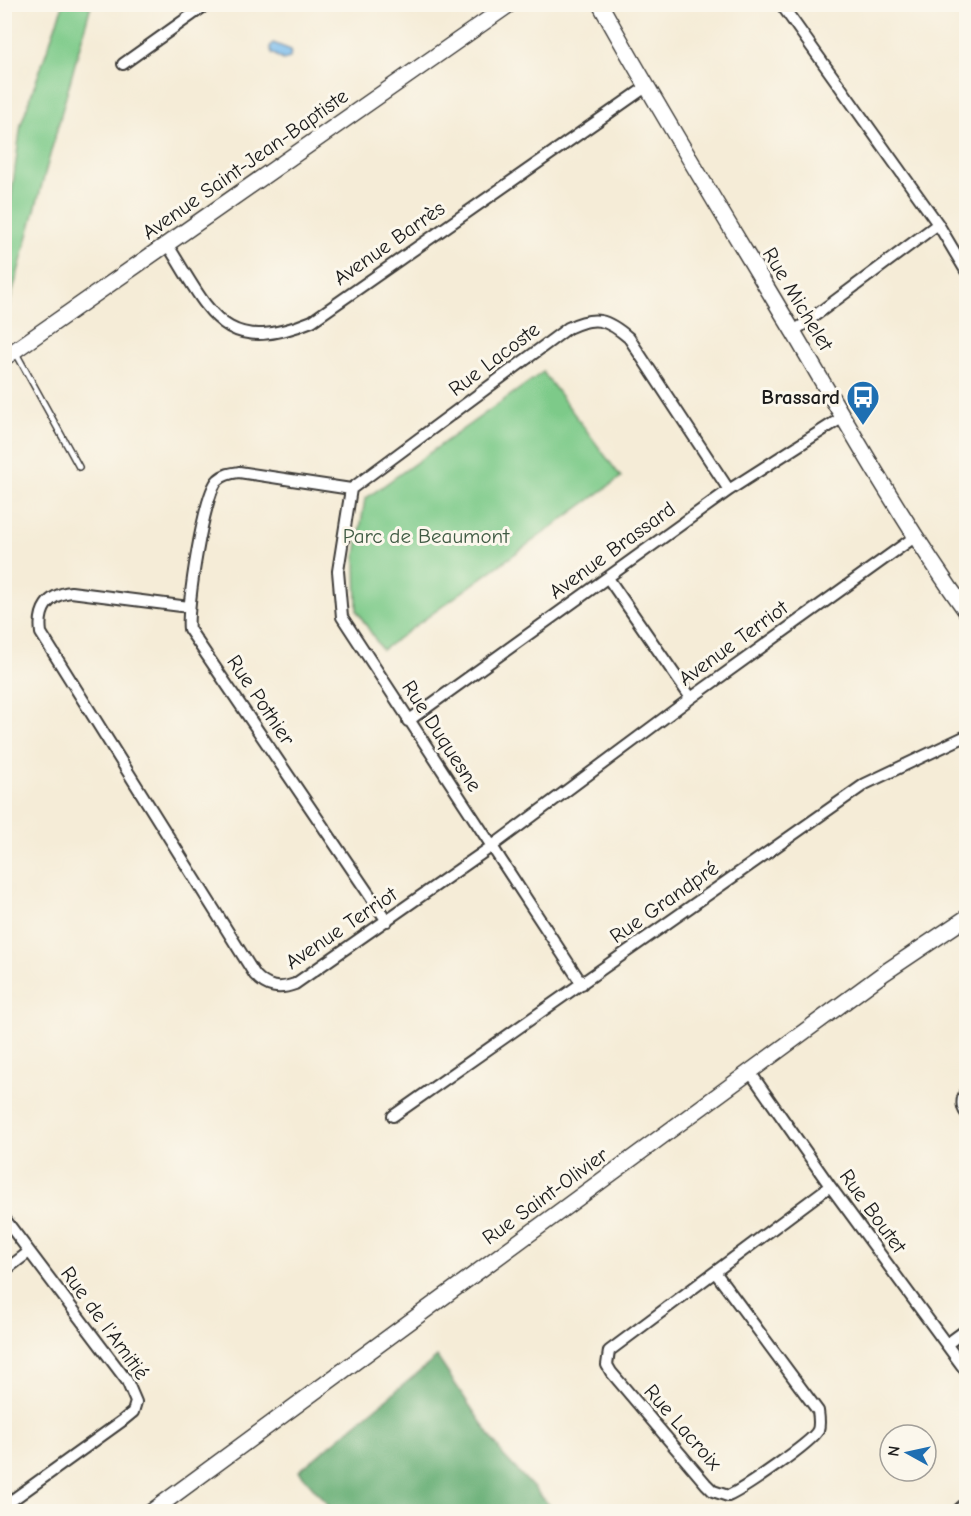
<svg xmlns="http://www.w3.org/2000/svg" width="971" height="1516" viewBox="0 0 971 1516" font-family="'Comic Neue',sans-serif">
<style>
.green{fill:#7dca89;stroke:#4c7352;stroke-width:1.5}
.forest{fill:#66ae75;stroke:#416548;stroke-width:1.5}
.water{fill:#78bbed;stroke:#4a6c84;stroke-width:1.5}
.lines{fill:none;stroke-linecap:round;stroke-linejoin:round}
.lane-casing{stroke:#3d3b38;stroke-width:8}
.street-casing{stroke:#3d3b38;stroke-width:14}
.secondary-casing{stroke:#3d3b38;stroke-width:18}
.lane{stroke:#fff;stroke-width:5}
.street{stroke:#fff;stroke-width:10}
.secondary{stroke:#fff;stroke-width:15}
.labels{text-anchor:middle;stroke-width:6;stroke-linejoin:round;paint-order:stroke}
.street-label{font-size:21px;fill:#1c1c1c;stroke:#fbf7ec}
.poi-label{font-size:21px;font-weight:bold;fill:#1c1c1c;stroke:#fbf7ec;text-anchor:end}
.park-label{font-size:21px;fill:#3e5942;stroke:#fbf7ec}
</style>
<rect width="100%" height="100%" fill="#fbf7ec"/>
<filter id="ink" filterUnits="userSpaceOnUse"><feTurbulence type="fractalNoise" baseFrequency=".0167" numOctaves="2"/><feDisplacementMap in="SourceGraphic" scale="12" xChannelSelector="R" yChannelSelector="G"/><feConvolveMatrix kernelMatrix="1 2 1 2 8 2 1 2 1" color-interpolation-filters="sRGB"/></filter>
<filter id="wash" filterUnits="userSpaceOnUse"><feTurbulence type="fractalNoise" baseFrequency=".008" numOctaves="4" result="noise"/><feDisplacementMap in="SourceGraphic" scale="24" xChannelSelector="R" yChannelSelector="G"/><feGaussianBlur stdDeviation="1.35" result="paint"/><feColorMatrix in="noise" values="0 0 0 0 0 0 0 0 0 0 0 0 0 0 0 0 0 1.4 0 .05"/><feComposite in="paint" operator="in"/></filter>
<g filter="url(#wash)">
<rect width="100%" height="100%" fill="#f5ecd7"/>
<path class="green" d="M63 5H91L5 320V244L21 124Z
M543 372 621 477 382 650 357 611 356 555 365 499Z"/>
<path class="forest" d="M437 1357 503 1455 555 1511H333L299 1471Z"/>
<path class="water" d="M273 43 291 50 290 58 283 60 272 53 270 47Z"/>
</g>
<g filter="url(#ink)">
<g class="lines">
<defs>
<path id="lane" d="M16 353 79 467"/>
<path id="street" d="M781 4 938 224 966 271
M123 64 207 4
M167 244C210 311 222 358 312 321L646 87
M793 332 938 224
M351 489 338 571 342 617 582 984
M608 578 691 698
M189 607 71 592C47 595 38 610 41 633L255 975C267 988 279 990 295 984L491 847 691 698 916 536
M408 721 729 490 843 417
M387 921 189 629C186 610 204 492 218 480 224 474 232 473 239 472L351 489 568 328C595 315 607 319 629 338L729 490
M750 1072 830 1186 966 1371
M966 1091C962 1098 961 1106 966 1113
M393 1116 865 784 966 736
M4 1218 127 1381 136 1402 133 1412 122 1421 4 1506
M4 1271 29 1252
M715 1272 818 1411C819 1418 820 1424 818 1430 813 1442 742 1490 728 1496L713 1491 706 1484 611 1372 607 1365 609 1351 830 1186
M947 1344 966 1330
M956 1512 966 1503"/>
<path id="secondary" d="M600 4C662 116 729 224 794 333 849 427 903 523 966 611
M4 358 510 4
M151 1512 884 973 966 918"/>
</defs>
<use href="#lane" class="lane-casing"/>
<use href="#street" class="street-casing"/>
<use href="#secondary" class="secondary-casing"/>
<use href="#lane" class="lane"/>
<use href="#street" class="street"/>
<use href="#secondary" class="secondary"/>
</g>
</g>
<defs>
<symbol id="bus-pin" viewBox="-11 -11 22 30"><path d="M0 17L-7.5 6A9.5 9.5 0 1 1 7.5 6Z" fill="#1f6fb2" stroke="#fbf7ec"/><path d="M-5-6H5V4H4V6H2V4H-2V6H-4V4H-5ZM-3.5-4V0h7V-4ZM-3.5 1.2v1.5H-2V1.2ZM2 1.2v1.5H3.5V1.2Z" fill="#fff"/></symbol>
</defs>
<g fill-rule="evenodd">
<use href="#bus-pin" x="844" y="378" width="38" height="52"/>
</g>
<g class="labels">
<g class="street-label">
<text transform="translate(245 164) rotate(-35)" y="7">Avenue Saint-Jean-Baptiste</text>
<text transform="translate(389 243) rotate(-35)" y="7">Avenue Barrès</text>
<text transform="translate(798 299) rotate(59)" y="7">Rue Michelet</text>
<text transform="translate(494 359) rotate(-37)" y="7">Rue Lacoste</text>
<text transform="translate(612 550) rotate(-36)" y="7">Avenue Brassard</text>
<text transform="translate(733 643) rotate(-36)" y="7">Avenue Terriot</text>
<text transform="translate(261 700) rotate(56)" y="7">Rue Pothier</text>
<text transform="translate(442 736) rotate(57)" y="7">Rue Duquesne</text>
<text transform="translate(664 902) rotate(-35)" y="7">Rue Grandpré</text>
<text transform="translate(341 928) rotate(-34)" y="7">Avenue Terriot</text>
<text transform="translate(545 1196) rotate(-36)" y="7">Rue Saint-Olivier</text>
<text transform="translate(873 1211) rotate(54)" y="7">Rue Boutet</text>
<text transform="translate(105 1323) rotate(54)" y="7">Rue de l'Amitié</text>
<text transform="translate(683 1427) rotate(49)" y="7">Rue Lacroix</text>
</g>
<g class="poi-label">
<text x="840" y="404">Brassard</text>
</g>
<g class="park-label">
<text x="426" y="543">Parc de Beaumont</text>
</g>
</g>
<rect width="971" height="1516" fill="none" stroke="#fbf7ec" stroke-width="24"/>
<g transform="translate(908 1453) rotate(278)"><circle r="28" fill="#fbf7ec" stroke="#a29f99" stroke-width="1.5"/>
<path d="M0-4.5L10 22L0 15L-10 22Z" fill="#1f6fb2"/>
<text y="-9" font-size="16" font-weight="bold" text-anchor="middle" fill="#1c1c1c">N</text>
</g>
</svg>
